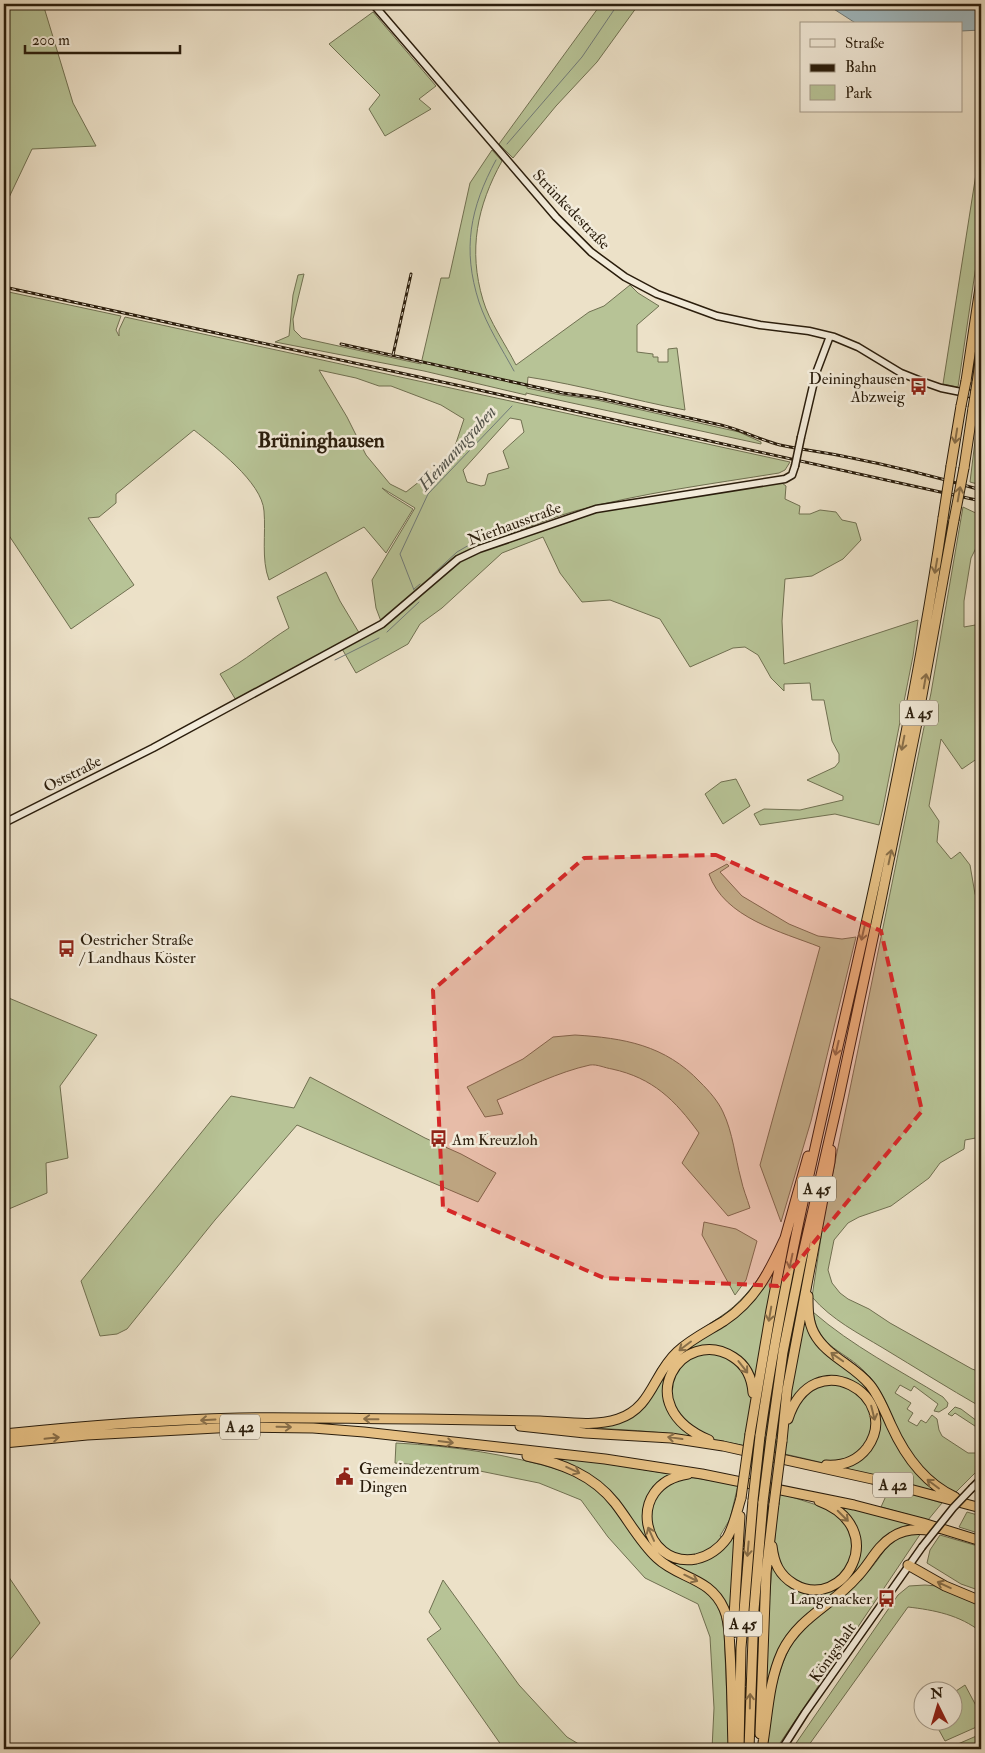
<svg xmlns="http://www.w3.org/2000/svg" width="985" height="1753" viewBox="0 0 985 1753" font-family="'IM FELL Double Pica',serif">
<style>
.green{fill:#b7c396;stroke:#707051;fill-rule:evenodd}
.water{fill:#a0bac2;stroke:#717b79}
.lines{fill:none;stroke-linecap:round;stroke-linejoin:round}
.stream{stroke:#717b79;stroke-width:1}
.secondary-casing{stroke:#2a1d0c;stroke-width:9}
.motorway-casing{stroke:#2a1d0c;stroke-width:11}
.secondary{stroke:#f3ecdb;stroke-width:6}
.motorway{stroke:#e6c084;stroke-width:9}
.rail-casing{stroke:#2a1d0c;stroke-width:3}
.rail{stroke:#f3ecdb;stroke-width:1;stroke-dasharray:4;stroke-linecap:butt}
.secondary-bridge-casing{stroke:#2a1d0c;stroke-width:9;stroke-linecap:butt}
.motorway-bridge-casing{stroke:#2a1d0c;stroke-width:11;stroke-linecap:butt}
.secondary-bridge{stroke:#f3ecdb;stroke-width:6}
.motorway-bridge{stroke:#e6c084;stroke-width:9}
.oneway{stroke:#886e48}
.marked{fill:#d62828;fill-opacity:0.2;stroke:#d62828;stroke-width:4;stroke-dasharray:10 6;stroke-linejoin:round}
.labels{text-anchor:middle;stroke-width:5;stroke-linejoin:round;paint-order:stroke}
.shield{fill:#f3ecdb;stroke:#665b4a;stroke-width:1}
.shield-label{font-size:15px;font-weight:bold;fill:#2a1d0c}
.street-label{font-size:16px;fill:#2a1d0c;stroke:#f3ecdb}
.poi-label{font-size:16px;fill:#2a1d0c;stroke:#f3ecdb;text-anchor:start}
.water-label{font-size:18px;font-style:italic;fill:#53544c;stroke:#f3ecdb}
.district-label{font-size:21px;font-weight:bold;fill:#2a1d0c;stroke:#f3ecdb}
</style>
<rect width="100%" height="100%" fill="#ece1c8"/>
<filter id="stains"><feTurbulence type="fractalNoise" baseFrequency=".004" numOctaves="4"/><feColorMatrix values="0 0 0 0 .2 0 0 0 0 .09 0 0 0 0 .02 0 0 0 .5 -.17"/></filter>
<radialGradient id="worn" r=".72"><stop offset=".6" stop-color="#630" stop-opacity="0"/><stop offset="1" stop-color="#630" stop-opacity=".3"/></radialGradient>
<path class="green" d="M4 4H43L73 103 96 146 32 149 4 208Z
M601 4H639L597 62 556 106 513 158 499 144Z
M373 12 436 86 419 99 431 109 385 136 369 109 380 95 329 44Z
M981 142V232L958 387 943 384Z
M492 150 502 161C477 206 468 250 483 300 489 321 506 345 516 365L589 312 604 306 630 285 638 293 659 306 637 325V352L653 354V357H658V362H668V349L677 348 685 410C632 400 581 385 528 377L527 388 561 395 597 400 739 432 761 442V444L526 393V395L424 371 275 342 289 336 293 295 298 275 304 274 293 319 294 330 302 338 421 364 441 278H449L470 183Z
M4 291 121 316 116 330 119 336V330L125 317 790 462 785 470 779 473C711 484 641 493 575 511 550 518 526 528 502 537L496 534 500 543 592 513 624 506 782 483 786 486 785 499 800 506 799 514H810L820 510 836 512 842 520 856 523 861 540 843 559 812 576 785 579 782 621 784 664 918 620 913 656 883 808 879 825 835 814 760 825 754 814 764 809 800 810 843 800V796L807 780 835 767 839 762V754L832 741 824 700H812L810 683 784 684V691L771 678 758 655 745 647 733 648 690 667 660 619 610 600 582 602 560 573 543 537 502 553 442 608 420 624 408 644 356 673 341 647 310 663 239 705 220 674C245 661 265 643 289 628L277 597 326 572 340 601 361 636 382 624 376 608 372 580 415 508 382 488 389 494 413 509 386 553 364 527 269 580C261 559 266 534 264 511 262 482 215 447 194 430L116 494V503L99 517 88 518 134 585 71 629 4 528ZM319 370 356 378 379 386H391L441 405 464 419 455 446 438 467 406 492 390 484 366 455 347 417ZM510 418 521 420 524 432 503 451 509 468 488 474 485 485 481 486 467 482 463 470Z
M981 392V485L970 482Z
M963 507 980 515 981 538 971 558 964 601V627L981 624V756L962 769 941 739 929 806 939 821 937 842 951 859 960 852 970 865 975 894 981 905V1137L965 1140 964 1149 940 1163 929 1178 891 1206 859 1217 848 1223 834 1240 828 1270 832 1283 840 1293 848 1299 869 1309 890 1323 972 1369 981 1372V1407C948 1388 916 1368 883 1348 858 1333 832 1320 812 1297L825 1211 931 693Z
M736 779 750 806 723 824 705 794 721 782Z
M727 864 729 866 720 872 742 896 789 924 818 936 842 939 856 937 811 1121 781 1222 760 1165 820 947C782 932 724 918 709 874Z
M4 996 97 1035 60 1086 68 1158 46 1163 47 1193 4 1211Z
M575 1035C624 1038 665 1045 700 1082 709 1091 718 1101 723 1112 733 1133 735 1157 741 1179 743 1189 747 1198 750 1208L728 1216 682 1163 699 1133C675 1100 653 1078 612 1069 605 1068 597 1064 590 1065 558 1072 527 1088 497 1100L503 1114 485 1117 467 1087 523 1059 553 1037Z
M310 1077 425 1138 461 1154 496 1173 478 1202 297 1125 215 1220 127 1329 117 1334 100 1336 81 1281 231 1096 294 1108Z
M704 1222 736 1229 757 1241 746 1280 735 1295 702 1235Z
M768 1263 807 1312 809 1328 868 1386 897 1443 939 1493C849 1469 758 1444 664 1433 629 1429 593 1429 558 1425 581 1421 611 1421 631 1408 646 1398 651 1378 661 1364 678 1340 704 1329 727 1312 744 1299 757 1282 768 1263Z
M813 1312C852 1346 899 1370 943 1397L948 1403 947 1407 939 1412 934 1411 938 1404 914 1386 911 1391 900 1385 895 1393 911 1403 907 1409 913 1413 908 1421 917 1426 921 1420 926 1423 932 1415 937 1419 939 1430 942 1436 968 1453H977L981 1449V1467L955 1493C927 1476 906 1453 894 1422 887 1404 880 1387 866 1373 844 1349 819 1350 813 1312Z
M955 1407 961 1409 981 1424V1430L955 1413 952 1416 948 1414Z
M396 1443C453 1446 508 1454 563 1471L542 1455 590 1461 738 1485 730 1519 720 1536 729 1542 735 1531 730 1618H722L724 1630 729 1749H712L714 1708 710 1637 698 1604 645 1578 608 1537 581 1500 539 1483 475 1470 395 1463Z
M890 1487 942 1503 928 1520 881 1507Z
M779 1493 820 1506 835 1504 917 1526 900 1529 856 1575 807 1614 784 1642 764 1716 769 1602Z
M967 1512 981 1516V1534L959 1527Z
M921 1533 776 1749H767C771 1707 776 1655 807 1624 825 1606 848 1593 866 1574 886 1553 887 1534 921 1533Z
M940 1535 981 1547V1591L961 1584 927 1563 930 1550Z
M4 1570 40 1623 4 1667Z
M443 1580 519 1685 567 1737 582 1746 578 1749H504L427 1639 441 1629 429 1612Z
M925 1585 937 1586 981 1603V1632C960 1615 934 1610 908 1607L806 1749H792L898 1595 909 1586Z
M965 1685 981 1715V1725L945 1741 934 1721 952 1720 953 1693Z
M981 1734V1749H952L951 1747Z"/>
<path class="water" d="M826 4H979L981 9V30L961 31V24H857Z"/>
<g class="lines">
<path class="stream" d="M507 144 582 57 618 4
M496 160C470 208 462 249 479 302 487 326 502 349 514 371
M432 575 457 552 476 541
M414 589 420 584
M414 590 400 554 428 494 512 406
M387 632 419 602
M335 660 379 638"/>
<defs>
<path id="secondary" d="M373 4 556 217 591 252 625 277 657 294 717 316 760 325 809 331 834 337 858 347 901 373 921 381 941 388 981 396
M801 437 816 373 830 336
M4 823 153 748 382 624 458 559 479 549 596 509 785 479 792 475 795 466
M972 1488 981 1479
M782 1749 805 1713 922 1547"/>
<path id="motorway" d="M966 381 981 281
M977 383 981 354
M951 466 961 406
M964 468 973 408
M808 1296C808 1308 808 1322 814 1333 826 1356 854 1365 870 1385 879 1396 885 1412 891 1425 905 1456 924 1483 955 1497
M788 1419C813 1341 904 1397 867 1448 857 1461 842 1466 826 1465
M520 1426 585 1433 671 1438 723 1446 872 1479 981 1508
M4 1434C82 1426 160 1420 239 1418 300 1417 361 1419 422 1419 461 1420 501 1420 540 1421 565 1422 594 1427 618 1419 652 1408 653 1374 677 1352 691 1339 708 1331 724 1321 756 1300 770 1270 785 1238
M750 1434 771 1310 785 1238 808 1156
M760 1436C781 1290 815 1147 848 1003 885 843 919 681 943 518
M771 1438 783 1352 801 1262 839 1097 880 905 917 723 954 520
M709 1440C627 1405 683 1325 733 1357 746 1365 752 1378 753 1393
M782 1441 787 1390 830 1162 831 1150
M4 1443 87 1435 235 1427 313 1428 364 1432 605 1459 702 1474 854 1505 923 1523 981 1541
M527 1456C561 1463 593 1475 615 1503 629 1521 640 1542 657 1558 679 1579 710 1577 724 1609 730 1622 729 1637 730 1651 732 1683 732 1716 733 1749
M688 1474C623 1484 643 1569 696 1559 709 1556 719 1549 727 1538 734 1526 737 1511 741 1498
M772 1546C774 1563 779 1575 794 1584 844 1613 892 1528 819 1501
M908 1565 945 1586 981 1601
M733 1633 740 1516
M760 1734 766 1573 774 1504
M739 1749 741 1648 753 1500
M749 1749 754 1610 763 1502
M762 1749C768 1716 768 1683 782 1652 799 1617 833 1605 857 1577 869 1565 877 1546 892 1537 904 1529 918 1528 932 1531"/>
</defs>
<use href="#secondary" class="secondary-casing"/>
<use href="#motorway" class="motorway-casing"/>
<use href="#secondary" class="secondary"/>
<use href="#motorway" class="motorway"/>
<defs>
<path id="rail" d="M4 287 470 388 981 501
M341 344 563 393 599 398 721 425C742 430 760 440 780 445 802 450 825 452 847 457 893 466 937 477 981 490
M393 355 411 274"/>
</defs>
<use href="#rail" class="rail-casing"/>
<use href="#rail" class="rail"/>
<defs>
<path id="secondary-bridge" d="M795 466 801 437
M922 1547 953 1508 972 1488"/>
<path id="motorway-bridge" d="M961 406 966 381
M973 408 977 383
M943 518 951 466
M954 520 964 468
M741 1498 750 1434
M753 1500 760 1436
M763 1502 771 1438
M774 1504 782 1441"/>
</defs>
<use href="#secondary-bridge" class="secondary-bridge-casing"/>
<use href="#motorway-bridge" class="motorway-bridge-casing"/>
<use href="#secondary-bridge" class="secondary-bridge"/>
<use href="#motorway-bridge" class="motorway-bridge"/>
</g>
<defs><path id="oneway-shaft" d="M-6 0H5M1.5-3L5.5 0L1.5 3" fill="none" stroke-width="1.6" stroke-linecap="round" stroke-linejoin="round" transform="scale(1.25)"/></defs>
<g class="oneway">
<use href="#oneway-shaft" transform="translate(956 436) rotate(99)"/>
<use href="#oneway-shaft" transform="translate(959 494) rotate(-80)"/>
<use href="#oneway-shaft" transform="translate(936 566) rotate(100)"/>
<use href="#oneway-shaft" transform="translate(925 681) rotate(-80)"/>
<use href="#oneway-shaft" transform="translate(903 743) rotate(101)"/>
<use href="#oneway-shaft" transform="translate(890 857) rotate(-78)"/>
<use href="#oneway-shaft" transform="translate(863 933) rotate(103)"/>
<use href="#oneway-shaft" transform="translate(837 1048) rotate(103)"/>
<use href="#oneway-shaft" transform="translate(791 1261) rotate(102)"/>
<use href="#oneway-shaft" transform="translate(770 1314) rotate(100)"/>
<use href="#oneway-shaft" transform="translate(685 1346) rotate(143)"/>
<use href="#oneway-shaft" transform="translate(837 1357) rotate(-145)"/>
<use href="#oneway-shaft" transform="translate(743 1367) rotate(52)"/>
<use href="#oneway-shaft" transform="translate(873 1413) rotate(76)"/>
<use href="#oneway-shaft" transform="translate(371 1419) rotate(-179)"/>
<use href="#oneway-shaft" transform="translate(208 1420) rotate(177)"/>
<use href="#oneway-shaft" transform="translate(284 1427) rotate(1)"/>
<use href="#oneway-shaft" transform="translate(52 1438) rotate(-6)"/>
<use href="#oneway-shaft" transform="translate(675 1438) rotate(-172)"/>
<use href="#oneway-shaft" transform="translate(446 1442) rotate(7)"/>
<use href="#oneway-shaft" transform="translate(573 1470) rotate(25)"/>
<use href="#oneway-shaft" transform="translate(933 1484) rotate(-143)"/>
<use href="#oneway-shaft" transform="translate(843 1516) rotate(45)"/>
<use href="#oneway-shaft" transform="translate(651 1534) rotate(-114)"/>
<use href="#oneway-shaft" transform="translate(748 1549) rotate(95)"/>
<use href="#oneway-shaft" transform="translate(691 1578) rotate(26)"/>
<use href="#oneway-shaft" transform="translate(944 1585) rotate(-155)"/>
<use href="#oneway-shaft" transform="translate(750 1701) rotate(-89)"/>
</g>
<path class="marked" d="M716 855 881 931 922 1111 778 1286 604 1278 443 1208 433 990 584 858Z"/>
<defs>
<symbol id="bus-bare" viewBox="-9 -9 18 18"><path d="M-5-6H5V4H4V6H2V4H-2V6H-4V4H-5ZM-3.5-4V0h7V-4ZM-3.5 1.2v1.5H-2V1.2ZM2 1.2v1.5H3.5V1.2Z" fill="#8f2418" stroke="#f3ecdb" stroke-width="2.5" paint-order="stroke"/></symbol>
<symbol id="civic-bare" viewBox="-9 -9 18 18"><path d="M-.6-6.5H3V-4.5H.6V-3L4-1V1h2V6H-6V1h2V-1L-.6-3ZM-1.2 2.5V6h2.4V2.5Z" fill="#8f2418" stroke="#f3ecdb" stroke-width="2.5" paint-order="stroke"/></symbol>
</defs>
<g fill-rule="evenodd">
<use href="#bus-bare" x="906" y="374" width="25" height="25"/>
<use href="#bus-bare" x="54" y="936" width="25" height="25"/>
<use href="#bus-bare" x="426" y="1126" width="25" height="25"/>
<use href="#civic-bare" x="332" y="1464" width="25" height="25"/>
<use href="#bus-bare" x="874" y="1586" width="25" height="25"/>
</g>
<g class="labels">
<g class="shield">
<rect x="900" y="700.5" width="38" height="25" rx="4"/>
<rect x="798" y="1176.5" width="38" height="25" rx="4"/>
<rect x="220" y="1414.5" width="40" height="25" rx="4"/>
<rect x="873" y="1472.5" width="40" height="25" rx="4"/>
<rect x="724" y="1611.5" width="38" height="25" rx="4"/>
</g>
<g class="shield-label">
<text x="919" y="718">A 45</text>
<text x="817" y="1194">A 45</text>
<text x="240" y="1432">A 42</text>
<text x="893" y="1490">A 42</text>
<text x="743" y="1629">A 45</text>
</g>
<g class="street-label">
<text transform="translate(572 209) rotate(46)" y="6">Strünkedestraße</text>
<text transform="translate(514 523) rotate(-20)" y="6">Nierhausstraße</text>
<text transform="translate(72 773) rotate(-27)" y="6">Oststraße</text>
<text transform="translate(832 1652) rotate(-55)" y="6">Königshalt</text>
</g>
<g class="poi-label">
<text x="905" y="384" text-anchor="end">Deininghausen<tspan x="905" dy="18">Abzweig</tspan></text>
<text x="80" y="945">Oestricher Straße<tspan x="80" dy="18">/ Landhaus Köster</tspan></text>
<text x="452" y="1145">Am Kreuzloh</text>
<text x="359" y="1474">Gemeindezentrum<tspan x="359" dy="18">Dingen</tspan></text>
<text x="872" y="1604" text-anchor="end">Langenacker</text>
</g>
<g class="water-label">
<text transform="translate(457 448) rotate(-48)" y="6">Heimanngraben</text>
</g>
<g class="district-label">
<text x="321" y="447">Brüninghausen</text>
</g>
</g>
<rect width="985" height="1753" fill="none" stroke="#ece1c8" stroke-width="20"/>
<rect x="5" y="5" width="975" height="1743" fill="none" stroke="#2a1d0c" stroke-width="2.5"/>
<rect x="10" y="10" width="965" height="1733" fill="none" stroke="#2a1d0c"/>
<rect x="800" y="22" width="162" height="90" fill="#f3ecdb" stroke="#a39988"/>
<rect x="810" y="39" width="25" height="8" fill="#f3ecdb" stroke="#a39988"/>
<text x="845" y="48" font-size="15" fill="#2a1d0c">Straße</text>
<rect x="810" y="64" width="25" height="8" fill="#2a1d0c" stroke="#a39988"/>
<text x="845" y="72" font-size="15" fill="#2a1d0c">Bahn</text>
<rect x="810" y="85" width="25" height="15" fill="#b7c396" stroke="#a39988"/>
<text x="845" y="98" font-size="15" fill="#2a1d0c">Park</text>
<g transform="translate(938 1706) rotate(355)"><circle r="24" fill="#f3ecdb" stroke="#a39988"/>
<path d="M0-4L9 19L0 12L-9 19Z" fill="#8f2418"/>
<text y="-8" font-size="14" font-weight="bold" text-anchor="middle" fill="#2a1d0c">N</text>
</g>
<path d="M25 45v8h155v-8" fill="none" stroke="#2a1d0c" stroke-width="2.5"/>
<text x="32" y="45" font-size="15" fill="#2a1d0c" stroke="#f3ecdb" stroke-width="4" paint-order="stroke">200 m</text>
<rect width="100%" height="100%" filter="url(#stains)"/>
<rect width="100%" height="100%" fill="url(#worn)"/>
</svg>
